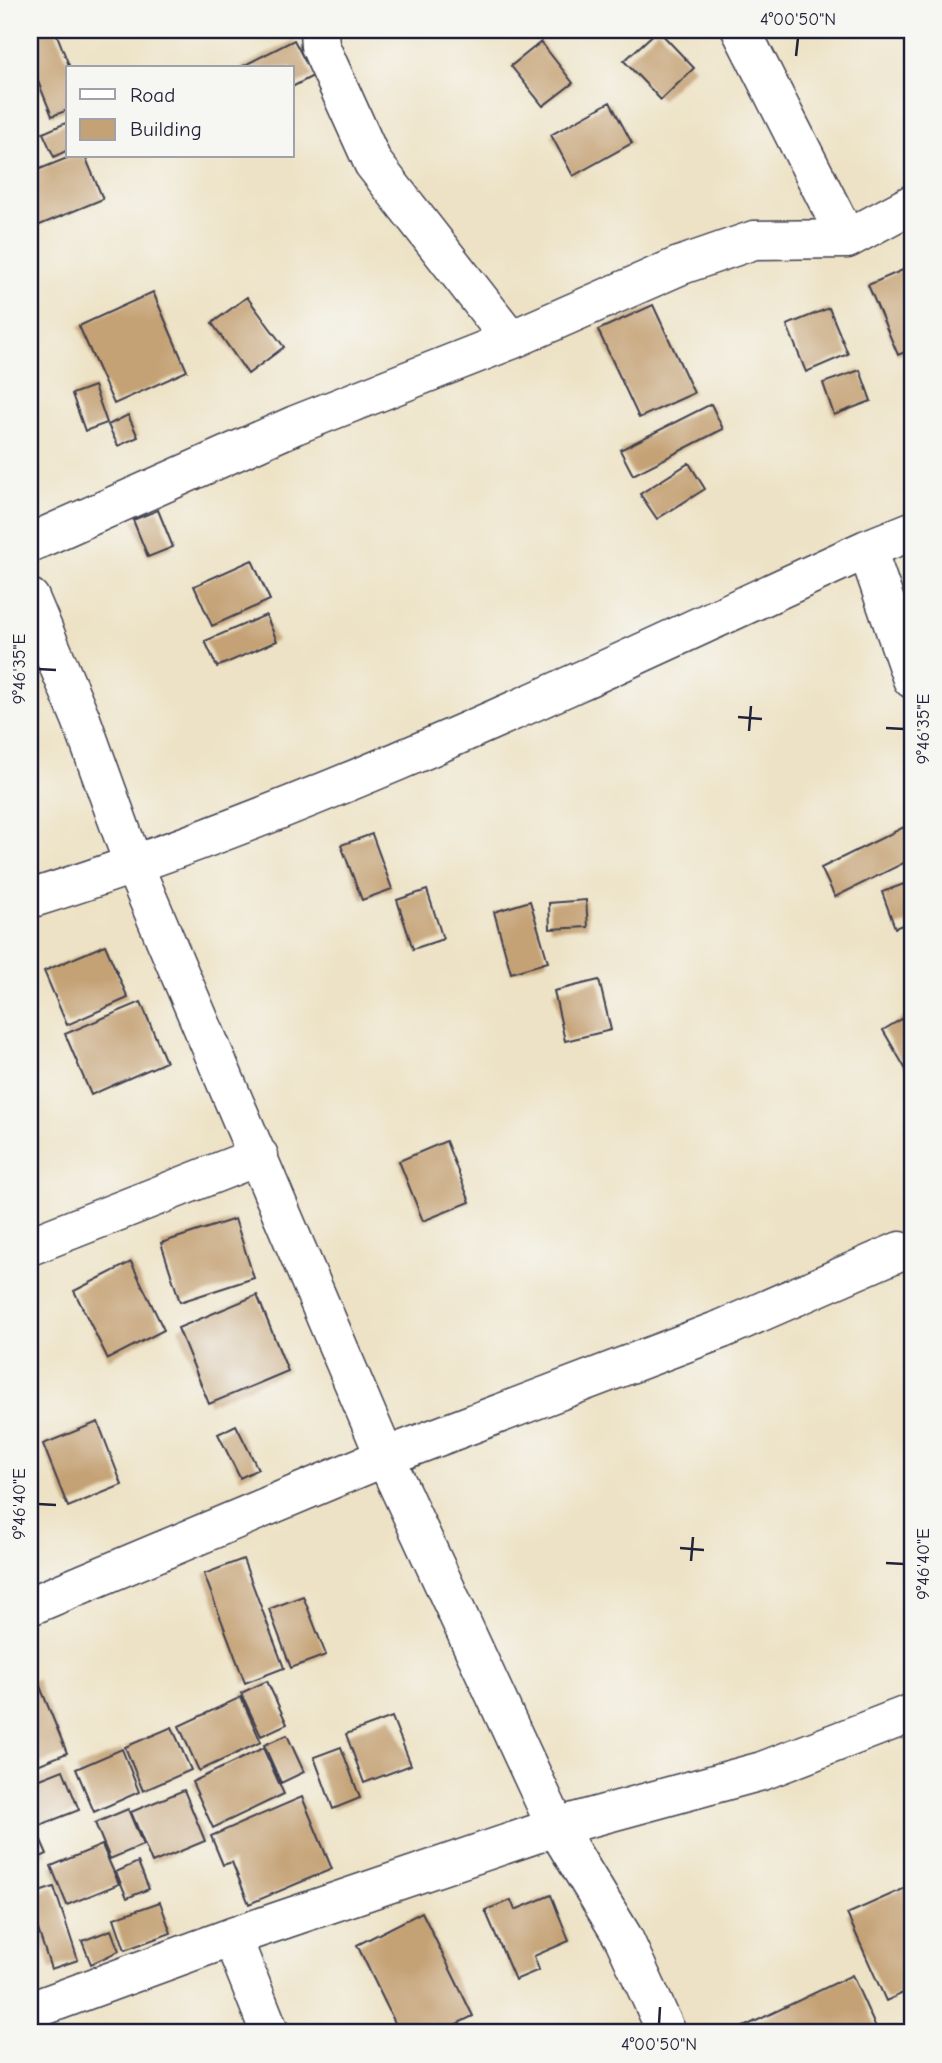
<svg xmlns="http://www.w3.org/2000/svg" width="942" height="2063" viewBox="0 0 942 2063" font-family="'Comic Neue',sans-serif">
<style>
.building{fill:#c5a276}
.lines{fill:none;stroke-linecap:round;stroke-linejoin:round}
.minor-casing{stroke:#403f50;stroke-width:41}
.minor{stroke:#fff;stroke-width:38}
.ticks{fill:none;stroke:#22223b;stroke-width:2.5}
.neatline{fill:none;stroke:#22223b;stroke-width:2.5}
.ticks-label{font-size:18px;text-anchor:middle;fill:#22223b}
</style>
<rect width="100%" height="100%" fill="#f6f6f2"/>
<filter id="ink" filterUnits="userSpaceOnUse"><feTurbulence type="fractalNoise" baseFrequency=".0143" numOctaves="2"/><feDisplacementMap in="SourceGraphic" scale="14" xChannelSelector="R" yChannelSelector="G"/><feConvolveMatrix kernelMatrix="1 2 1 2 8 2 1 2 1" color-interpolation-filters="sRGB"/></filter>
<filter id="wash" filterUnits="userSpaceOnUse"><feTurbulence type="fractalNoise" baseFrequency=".00686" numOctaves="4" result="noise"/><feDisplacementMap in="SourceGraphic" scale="28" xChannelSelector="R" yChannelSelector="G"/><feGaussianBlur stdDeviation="1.57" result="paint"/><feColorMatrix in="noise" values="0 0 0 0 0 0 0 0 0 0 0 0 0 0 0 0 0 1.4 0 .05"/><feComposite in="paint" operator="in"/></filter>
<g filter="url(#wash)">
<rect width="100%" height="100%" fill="#ede2c5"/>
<g id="blocks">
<path class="building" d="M30 30H55L70 68 68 110 52 116 30 62Z
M658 30 694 68 661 100 624 61Z
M294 40 313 76 292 87V68H239Z
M541 42 573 83 543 106 511 66Z
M610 102 632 143 573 176 551 135Z
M68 122V150L54 157 43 133Z
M72 156H85L103 199 30 229V173Z
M912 266V349L898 355 868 285Z
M153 292 187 371 114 404 79 326Z
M247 297 284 347 248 374 212 323Z
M653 305 694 393 639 418 598 330Z
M829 308 848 354 806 372 787 325Z
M860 370 871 401 834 415 823 383Z
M94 386 107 423 85 431 72 394Z
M711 404 723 429 633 475 620 450Z
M128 415 138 437 118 446 108 425Z
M689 463 705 489 657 519 640 494Z
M158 510 173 547 148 557 133 520Z
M252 560 270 600 212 626 194 586Z
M266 615 277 641 217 667 205 641Z
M912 823V859L835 897 821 868Z
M372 834 392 889 362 900 341 845Z
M912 881V921L895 928 882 892Z
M427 890 443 939 413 949 397 900Z
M586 900 588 927 550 929 549 903Z
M530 901 548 962 511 973 494 912Z
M105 945 128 998 67 1025 44 971Z
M599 980 611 1030 565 1041 554 991Z
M141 1002 166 1062 91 1095 65 1034Z
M912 1013V1080L883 1030Z
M446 1141 470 1202 423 1221 399 1161Z
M235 1219 254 1278 180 1302 161 1243Z
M131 1262 164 1330 108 1359 74 1291Z
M257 1295 288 1371 209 1404 178 1328Z
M98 1422 122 1485 68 1507 43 1444Z
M236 1425 258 1469 240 1478 218 1434Z
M243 1559 284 1668 245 1683 204 1574Z
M303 1596 326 1655 291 1668 269 1609Z
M37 1679 67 1753 30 1768V1681Z
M267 1681 287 1724 261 1736 241 1693Z
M241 1697 261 1742 199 1771 179 1726Z
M392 1717 411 1765 364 1783 346 1734Z
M172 1727 191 1770 143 1791 125 1747Z
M287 1735 304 1772 281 1783 264 1745Z
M341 1747 360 1798 333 1809 314 1757Z
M263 1748 284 1794 213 1828 192 1782Z
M122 1749 139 1792 94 1812 76 1769Z
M63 1770 79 1810 38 1826 30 1804V1783Z
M184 1790 205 1841 152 1863 131 1812Z
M302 1797 332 1869 249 1904 232 1862 223 1865 211 1836Z
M128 1809 143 1845 110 1859 95 1823Z
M30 1815 47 1854 30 1862Z
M102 1845 119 1884 67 1905 51 1866Z
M138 1862 149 1889 127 1898 116 1872Z
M912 1885V1989L886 2001 847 1914Z
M54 1887 78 1960 51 1969 30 1905V1895Z
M551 1895 569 1941 534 1956 539 1970 515 1980 485 1910 511 1900 515 1910Z
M160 1902 171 1933 125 1950 114 1918Z
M422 1912 473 2016 438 2033H400L357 1945Z
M111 1930 119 1951 91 1964 82 1941Z
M852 1975 876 2028 863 2033H731Z"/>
</g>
</g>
<g filter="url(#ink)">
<use href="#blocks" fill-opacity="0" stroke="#403f50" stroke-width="2"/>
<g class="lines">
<defs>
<path id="minor" d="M319 30 320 46 373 163 511 340
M741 30 847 239
M30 543 295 425 511 340 679 266 754 240 847 239 912 204
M867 549 912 679
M30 598 81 719 134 866 385 1457 556 1827 624 1939 667 2033
M30 899C319 808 592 675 867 549L912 531
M30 1246 259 1156
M30 1606 385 1457 722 1329 900 1251
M232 1937 270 2033
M30 2011 232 1937 556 1827 762 1771 912 1713"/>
</defs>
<use href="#minor" class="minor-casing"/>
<use href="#minor" class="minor"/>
</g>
</g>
<path class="ticks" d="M796 56 798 38M38 669 56 670M738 717 762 719M886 728 904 729M749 731 751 706M38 1504 56 1505M680 1548 704 1550M691 1561 693 1537M886 1563 904 1564M659 2024 660 2007"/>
<rect width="942" height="2063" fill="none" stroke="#f6f6f2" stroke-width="77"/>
<rect x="66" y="66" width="228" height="91" fill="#f6f6f2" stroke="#a1a1a9" stroke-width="2"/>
<rect x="80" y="89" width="35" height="10" fill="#ffffff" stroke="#a1a1a9" stroke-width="2"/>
<text x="130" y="102" font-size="21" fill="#22223b">Road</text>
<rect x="80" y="119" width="35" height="21" fill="#c5a276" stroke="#a1a1a9" stroke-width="2"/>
<text x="130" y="136" font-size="21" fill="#22223b">Building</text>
<rect x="38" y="38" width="866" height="1986" class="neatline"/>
<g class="ticks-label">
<text x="798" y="25">4°00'50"N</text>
<text transform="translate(19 669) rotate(-90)" y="6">9°46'35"E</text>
<text transform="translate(923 729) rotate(-90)" y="6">9°46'35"E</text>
<text transform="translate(19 1504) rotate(-90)" y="6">9°46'40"E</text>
<text transform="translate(923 1564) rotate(-90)" y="6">9°46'40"E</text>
<text x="659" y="2050">4°00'50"N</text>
</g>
</svg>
